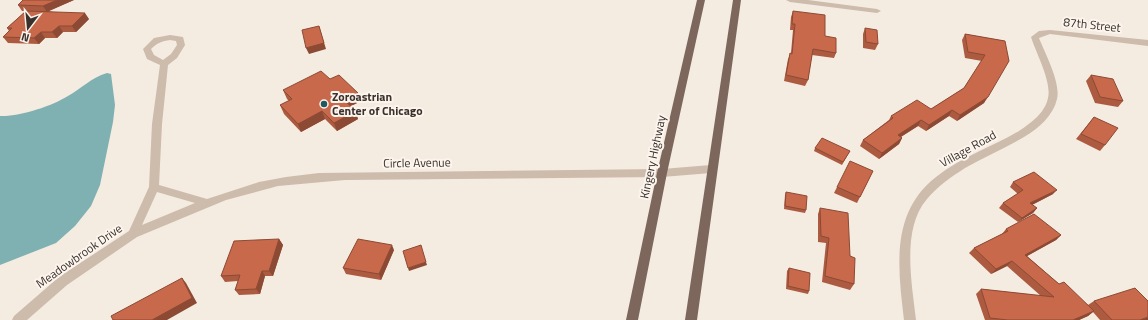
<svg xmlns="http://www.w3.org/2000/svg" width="1148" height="320" viewBox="0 0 1148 320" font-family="'Titillium Web',sans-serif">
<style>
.water{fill:#7fb0b2}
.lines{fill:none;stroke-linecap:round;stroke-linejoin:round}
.minor{fill:#cdbbac;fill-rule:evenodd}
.major{fill:#7d675c;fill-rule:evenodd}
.wall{fill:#ac5a40}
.shaded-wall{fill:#8c4a34}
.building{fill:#c8694b;stroke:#8c4a34}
.poi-dot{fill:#1f5a5e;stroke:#fbf5ee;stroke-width:1.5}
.labels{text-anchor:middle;stroke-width:4;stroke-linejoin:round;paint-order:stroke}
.street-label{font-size:12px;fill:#3b302b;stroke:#fbf5ee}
.poi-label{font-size:12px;font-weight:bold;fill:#3b302b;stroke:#fbf5ee;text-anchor:start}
</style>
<rect width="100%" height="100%" fill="#f4ebe1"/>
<path class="water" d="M107 73 111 74 115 105 113 122 100 185 91 206 75 226 56 243 0 265V116C19 117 52 106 68 96 82 88 91 78 107 73Z"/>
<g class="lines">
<path class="minor" d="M786 0H808L877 9 881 11 877 13 790 2Z
M1050 30 1148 40V46L1050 34 1039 38C1045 53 1061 83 1057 99 1053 116 1039 128 1024 137 1005 148 984 157 965 168 951 177 938 186 927 199 901 229 912 284 916 320H904C898 268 890 213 936 177 961 157 992 147 1019 131 1031 123 1045 113 1048 98 1052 82 1036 53 1031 37L1039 31Z
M170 35 183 37 185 45 177 58 168 65 162 124 159 185 207 199 259 182 286 177 319 173 662 169 711 165 715 166 716 169 715 172 711 173 662 177 345 180 278 186 226 200 137 237 67 285 27 320H12L14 316 59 277 129 231 149 187 152 124 160 65 147 59 143 49 154 38ZM170 40 176 41 177 45 171 54 163 60 154 55 151 49C157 43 162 41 170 40ZM157 192 195 203 142 225Z"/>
<path class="major" d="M697 0H705L667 173 638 320H626L657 173Z
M733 0H741L697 320H685Z"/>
</g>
<path class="wall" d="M74 0 48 11 89 19 76 32H63L57 38H45L39 44 8 43 3 37 9 31 7 28 26 11H22L18 5Z
M793 11 825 36 836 53 834 58 812 55 808 80 805 86 784 81 788 59 791 53 793 30H790L791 17Z
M865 28 878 44 875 50 863 48V34Z
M965 34 1005 41 984 103 957 121 949 116 926 131 918 126 901 137 902 138 899 144 879 159 860 146 863 140 889 120 891 116 931 109 964 88 982 61 965 58 962 40Z
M1091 75 1123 101 1118 107 1095 103 1086 81Z
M330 79 361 101 351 106 358 119 337 131 325 119 301 132 284 114 280 105 289 101 287 99 283 90Z
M1094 117 1105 145 1100 151 1076 139Z
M815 148 850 151 842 165 814 151Z
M873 171 857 203 834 193 837 187Z
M1013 182 1053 194 1032 205 1037 208 1033 213 1018 222 999 208 1003 203 1018 194 1010 187Z
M786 192 806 210 805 213 784 209 785 195Z
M820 208 850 256 854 284 850 290 822 282 826 243 818 242V214Z
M1006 229 1061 235 1056 240 1027 256 1059 284 1088 305 1094 301 1148 320H1100L1093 312 1088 316 1079 320H985L976 294 981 289 1041 296 1007 266 991 274 969 253 974 248 1002 234Z
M279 239 283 245 273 276H265L260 294 239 295 235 290 238 281 225 282 221 276Z
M394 250 381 280 346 274 343 268Z
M789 268 809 291 808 294 786 289 787 271Z"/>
<path class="shaded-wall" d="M57 0H74L47 12 43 6Z
M85 13 89 19 76 32 72 26Z
M59 26 63 32 57 38 52 32Z
M319 26 326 49 309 54 306 48Z
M41 32 45 38 39 44 34 38Z
M358 93 361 101 347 108 344 100Z
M988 97 984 103 957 121 960 115Z
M952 110 949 116 926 131 929 125Z
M322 111 325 119 301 132 298 124Z
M356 111 358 119 337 131 334 123Z
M921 120 918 126 894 141 898 135Z
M902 138 899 144 879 159 882 153Z
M1057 190 1053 194 1026 208 1030 203Z
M1037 208 1033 213 1018 222 1022 218Z
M1061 235 1056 240 1020 260 1025 255Z
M279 239 283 245 273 276 269 271Z
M392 245 394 250 381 280 379 274Z
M1012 261 1007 266 991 274 996 269Z
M426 262 427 265 409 271 408 268Z
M262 271 265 276 260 294 256 289Z
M182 278 186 283 197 303 167 320H152Z
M1094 311 1088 316 1079 320H1073Z
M1148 317V320H1140Z"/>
<path class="building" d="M23 0H57L43 6 18 5Z
M26 11 85 13 72 26H59L52 32H41L34 38 3 37 12 28H7Z
M793 11 825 15V36L836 38V53L813 49 808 80 786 75 790 53 792 54 795 24H792Z
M319 26 324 43 306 48 302 30Z
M865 28 877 30 878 44 866 42Z
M965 34 1005 41 1009 61 988 97 960 115 952 110 929 125 921 120 898 135 902 138 882 153 863 140 893 118 891 116 917 100 931 109 964 88 985 55 968 52Z
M321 71 330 79 339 75 358 93 344 100 356 111 334 123 322 111 298 124 280 105 292 99 283 90Z
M1091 75 1113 79 1123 101 1100 97Z
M1094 117 1118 128 1105 145 1081 134Z
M822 138 850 151 843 162 815 148Z
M850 161 873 171 860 197 837 187Z
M1034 172 1057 190 1030 203 1037 208 1022 218 1003 203 1023 190 1013 182Z
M786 192 807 196 806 210 785 206Z
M820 208 848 213 850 256 855 258 854 284 825 276 829 238 821 236Z
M1034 214 1061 235 1025 255 1059 284 1064 282 1094 311 1073 320H1008L990 318 981 289 1054 297 1012 261 996 269 974 248 1008 231 1006 229Z
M279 239 269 271H262L256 289 235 290 240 275 221 276 234 241Z
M358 239 392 245 379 274 343 268Z
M421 245 426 262 408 268 403 251Z
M789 268 810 273 809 291 788 286Z
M182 278 192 298 152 320H113L111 316Z
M1135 288 1148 301V317L1140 320H1112L1094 301Z"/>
<circle class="poi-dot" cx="324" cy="104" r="4"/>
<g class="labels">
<g class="street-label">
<text transform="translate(1092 25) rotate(6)" y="4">87th Street</text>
<text transform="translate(968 149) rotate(-29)" y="4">Village Road</text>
<text transform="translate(653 157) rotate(-78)" y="4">Kingery Highway</text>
<text transform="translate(417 163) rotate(-1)" y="4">Circle Avenue</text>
<text transform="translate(79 256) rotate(-35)" y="4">Meadowbrook Drive</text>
</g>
<g class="poi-label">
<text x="332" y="101">Zoroastrian<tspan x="332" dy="14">Center of Chicago</tspan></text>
</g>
</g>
<g transform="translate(28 28) rotate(196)" stroke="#fbf5ee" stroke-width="3" paint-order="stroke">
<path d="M0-3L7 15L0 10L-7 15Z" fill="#3b302b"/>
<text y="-6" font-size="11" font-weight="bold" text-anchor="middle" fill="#3b302b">N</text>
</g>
</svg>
